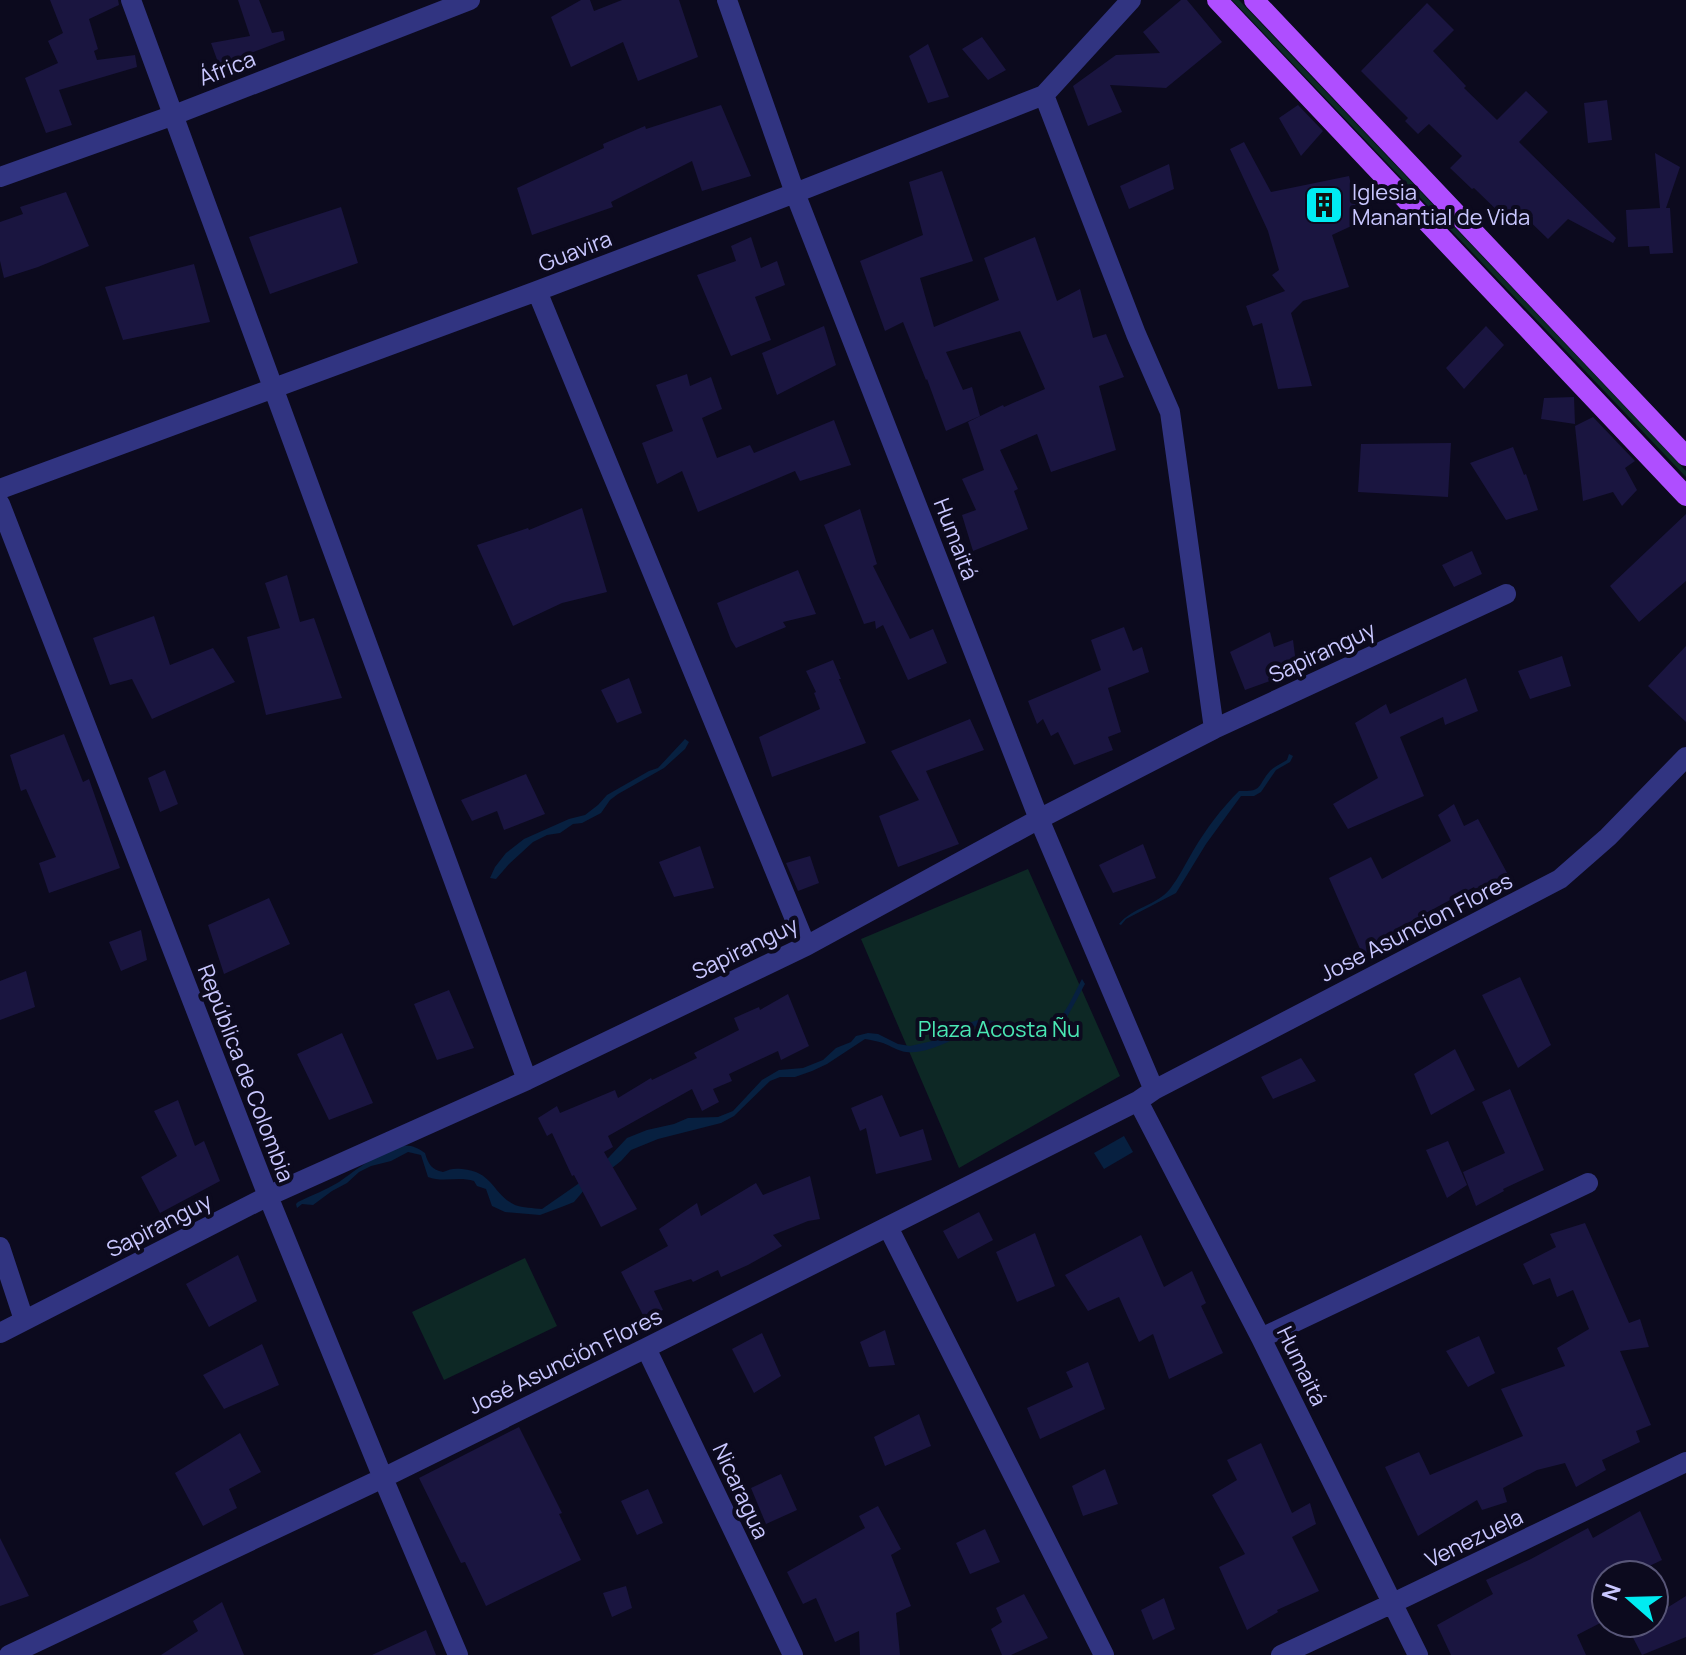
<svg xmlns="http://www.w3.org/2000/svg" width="1686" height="1655" viewBox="0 0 1686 1655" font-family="Manrope,sans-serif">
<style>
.green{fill:#0d2825}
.water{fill:#072040}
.building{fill:#1a1540}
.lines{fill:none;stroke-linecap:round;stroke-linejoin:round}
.minor{stroke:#313481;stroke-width:20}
.major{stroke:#af4eff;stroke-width:20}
.labels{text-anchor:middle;stroke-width:8;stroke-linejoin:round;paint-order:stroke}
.street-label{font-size:22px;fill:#c9c7ff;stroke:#0c0a1e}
.poi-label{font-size:22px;fill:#c9c7ff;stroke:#0c0a1e;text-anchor:start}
.park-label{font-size:22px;fill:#4ae8b4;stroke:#0c0a1e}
</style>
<rect width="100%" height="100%" fill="#0c0a1e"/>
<path class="green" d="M1232 0H1239L1686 471V477Z
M1028 869 1120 1076 959 1168 861 939Z
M525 1258 557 1326 444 1380 412 1312Z"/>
<path class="water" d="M685 739 689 742 685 749 664 768 618 794 610 800 601 813 582 823 573 824 560 833 547 835 533 842 509 864 496 879 490 878 495 867 506 853 524 839 569 819 585 815 598 805 607 795 649 771 658 768Z
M1289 754 1293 756 1290 762 1276 770 1261 792 1254 796H1241L1206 844 1176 893 1126 919 1121 925 1119 924C1132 908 1157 905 1170 889 1179 877 1186 863 1193 851 1206 829 1221 809 1239 791 1263 792 1257 786 1270 771 1275 766 1281 764 1287 760Z
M1082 979 1085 984C1078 996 1063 1029 1052 1036 1028 1050 1005 1022 981 1025 968 1027 959 1037 948 1042 936 1047 920 1054 906 1052 898 1051 891 1046 883 1043 877 1041 871 1040 865 1039L827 1064 812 1071 795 1077H780L770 1081 734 1116 721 1123 658 1139 631 1150 621 1161 585 1189 574 1202 564 1206 540 1215 505 1212 492 1206 486 1189 477 1186 474 1181C458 1176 443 1183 428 1177L421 1155 408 1152 391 1161 371 1166 359 1172 347 1183 332 1191 313 1205 302 1204 297 1208 296 1204 298 1202C312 1195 326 1190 339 1182 356 1170 380 1151 401 1146 410 1144 418 1148 425 1153 428 1164 432 1170 443 1172 450 1169 454 1168 462 1169 494 1172 492 1194 515 1205 523 1208 533 1208 542 1209L578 1184 587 1175 595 1172 627 1138 647 1130 674 1124 688 1118 718 1117 733 1111 762 1080 779 1070 803 1068 823 1060 836 1048 851 1042 856 1036 868 1033 878 1034 898 1044 910 1046 950 1037 962 1025 978 1020 998 1021 1023 1033 1036 1036C1064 1022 1068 1005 1082 979Z
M1124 1136 1133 1152 1104 1169 1094 1153Z"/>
<path class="building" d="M50 0H118L119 5 89 19 98 49 94 51 97 60 135 55 137 67 59 90 72 125 46 133 25 78 58 63 48 41 63 33Z
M238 0H259L272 33 283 31 285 40 219 65 211 43 250 36Z
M581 0H590L594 11 622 0H679L698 57 638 81 623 42 571 67 551 17Z
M1181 0H1187L1222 42 1166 88 1110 85 1122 112 1088 126 1073 86 1116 55 1160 53 1143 32Z
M1427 3 1454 30 1433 51 1466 86 1464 88 1497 120 1526 91 1548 112 1519 142 1616 238 1613 243 1568 219 1548 239 1518 210 1508 221 1474 188 1472 189 1450 168 1462 156 1429 124 1418 134 1405 121 1408 118 1361 71Z
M982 37 1006 70 988 80 962 49Z
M928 44 949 97 928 103 909 56Z
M1607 100 1612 140 1588 143 1584 103Z
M721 105 751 176 702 191 692 161 611 202 613 207 532 235 517 188 604 148 603 144 645 126 646 129Z
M1298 105 1323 131 1301 156 1279 118Z
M1244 142 1271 192 1349 176 1360 222 1332 235 1349 287 1303 301 1291 313 1312 386 1278 389 1262 323 1253 326 1246 306 1285 291 1272 275 1279 270 1268 231 1230 149Z
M1655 153 1680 167 1666 208H1670L1673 253 1650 254 1649 246 1628 247 1626 210 1660 208Z
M1169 164 1174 189 1129 209 1120 186Z
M942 171 973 261 920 278 934 327 999 300 984 258 1035 237 1057 301 1080 289 1093 338 1106 334 1124 377 1099 386 1116 450 1051 472 1037 434 1000 450 1018 489 1014 491 1028 529 973 551 962 515 976 510 962 479 984 470 968 422 1003 405 1004 407 1045 389 1020 331 946 352 963 390 972 387 980 416 946 431 927 379 926 380 903 322 885 331 860 261 923 235 909 182Z
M66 192 89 246 38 267 4 278 0 261V222L23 214 20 207Z
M341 207 358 263 270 294 249 237Z
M751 237 761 268 777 261 785 285 755 297 771 340 731 356 697 275 736 261 731 246Z
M194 264 210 322 123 340 105 287Z
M824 326 836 365 777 395 762 353Z
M1486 326 1504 345 1464 389 1446 368Z
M687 374 690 386 711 377 722 409 702 418 717 458 750 445 754 453 834 420 851 465 800 481 795 471 698 512 682 471 657 484 642 443 673 431 656 385Z
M1574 397 1575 424 1541 419 1544 398Z
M1593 417 1635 461 1625 468 1637 490 1622 506 1613 492 1583 501 1575 426Z
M1451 443 1448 497 1358 492 1361 444Z
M1513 447 1524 475 1526 474 1538 510 1506 520 1470 463Z
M582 508 607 592 562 603 513 626 477 545 528 528 529 530Z
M860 509 877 564 873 566 910 639 933 629 947 663 908 680 883 625 876 629 875 621 864 624 824 525Z
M1686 514V581L1639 622 1610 586Z
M1472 551 1482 574 1454 587 1442 565Z
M798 570 816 614 783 622 786 627 736 648 731 640 717 603Z
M287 575 300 622 314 618 342 698 266 715 247 637 280 628 265 583Z
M154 616 170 665 213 648 235 682 152 719 132 679 110 685 93 638Z
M1124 627 1133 651 1142 647 1149 672 1108 688 1121 732 1108 737 1113 750 1074 765 1058 732 1051 736 1043 719 1037 724 1028 701 1101 670 1091 640Z
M1270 632 1274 647 1293 640 1297 671 1245 690 1230 652Z
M1686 646V722L1648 686Z
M1562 656 1571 686 1530 699 1518 671Z
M833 660 841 679H839L866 743 772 777 759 737 820 709 814 693 816 692 806 671Z
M629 678 642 713 617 723 601 690Z
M1466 678 1478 711 1445 725 1443 717 1400 737 1424 796 1348 829 1333 804 1378 778 1355 723 1386 704 1390 714Z
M970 719 984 750 926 771 959 844 898 867 879 816 919 800 891 751Z
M64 734 83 782 89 779 120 868 49 893 39 863 56 857 26 789 21 791 10 755Z
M165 770 178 804 160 812 148 778Z
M526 774 545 814 504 830 497 811 472 821 461 800Z
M1454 804 1464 826 1478 819 1513 884 1480 900 1474 887 1404 925 1410 936 1364 958 1329 878 1371 857 1382 879 1451 841 1438 815Z
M1143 844 1156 878 1113 893 1099 865Z
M700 846 714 888 674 897 659 862Z
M810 856 819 883 798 891 786 863Z
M269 898 290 944 224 974 208 925Z
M141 930 147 960 121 971 109 942Z
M26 971 35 1007 0 1020V981Z
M1520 977 1551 1045 1518 1068 1482 995Z
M449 990 474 1048 437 1060 414 1004Z
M788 994 809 1046 781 1060 778 1051 729 1074 732 1081 713 1089 719 1102 702 1111 692 1089 608 1136 613 1147 604 1152 637 1209 601 1227 574 1175 572 1176 552 1133 547 1136 538 1118 557 1106 560 1113 615 1090 618 1098 651 1078 652 1080 697 1058 694 1053 739 1030 734 1018 759 1007 760 1010Z
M342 1033 373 1103 329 1120 297 1054Z
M1455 1049 1475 1090 1431 1115 1414 1074Z
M1301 1058 1316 1081 1273 1099 1261 1077Z
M1510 1089 1544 1170 1503 1189 1504 1191 1476 1206 1463 1172 1505 1153 1482 1102Z
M882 1095 900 1137 923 1129 932 1160 876 1174 866 1128 860 1131 851 1108Z
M178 1100 195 1146 204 1141 220 1181 160 1213 141 1177 177 1156 154 1111Z
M1448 1141 1467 1185 1447 1198 1426 1150Z
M810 1176 820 1219 808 1221 773 1235 782 1246 748 1265 721 1277 718 1270 693 1282 691 1279 654 1291 663 1310 644 1317 621 1272 668 1246 659 1229 697 1203 701 1216 756 1183 763 1195Z
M979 1212 993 1240 958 1259 943 1231Z
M1585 1223 1629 1323 1640 1319 1649 1347 1620 1351 1651 1425 1636 1431 1640 1442 1602 1460 1606 1470 1576 1487 1565 1463 1537 1470 1503 1488 1507 1502 1482 1510 1477 1500 1418 1536 1385 1467 1419 1452 1430 1475 1523 1436 1501 1389 1565 1366 1557 1348 1589 1329 1573 1290 1557 1297 1550 1278 1533 1285 1523 1264 1556 1247 1550 1234Z
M1035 1233 1055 1286 1017 1302 996 1252Z
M1141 1235 1164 1287 1192 1271 1206 1303 1201 1306 1223 1353 1169 1379 1153 1334 1139 1342 1119 1297 1088 1311 1065 1275Z
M238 1255 257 1301 209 1327 186 1284Z
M885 1330 895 1365 869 1367 860 1342Z
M762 1333 781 1376 754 1393 732 1349Z
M1479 1336 1495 1373 1468 1387 1446 1351Z
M262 1344 279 1385 224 1409 203 1375Z
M1088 1362 1105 1409 1040 1439 1027 1408 1073 1387 1066 1372Z
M919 1414 931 1446 885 1466 874 1437Z
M519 1427 562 1513 559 1514 581 1560 486 1606 465 1562 461 1563 419 1478Z
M240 1433 261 1472 229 1489 237 1508 203 1526 175 1473Z
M1261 1443 1292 1513 1310 1503 1316 1524 1292 1537 1319 1591 1277 1610 1278 1612 1247 1630 1219 1567 1245 1554 1212 1495 1237 1480 1227 1460Z
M1105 1469 1118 1504 1083 1516 1072 1486Z
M781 1474 797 1510 766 1524 751 1488Z
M648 1489 663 1523 637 1535 621 1501Z
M878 1506 901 1549 891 1555 911 1606 896 1613 900 1655H860L859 1631 835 1642 816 1598 803 1604 787 1572 865 1528 859 1516Z
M1640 1511 1662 1560 1630 1575H1606V1620L1577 1635 1586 1655H1451L1437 1625 1493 1594 1486 1580 1531 1559 1588 1528 1593 1538Z
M985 1529 1000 1562 970 1574 956 1543Z
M0 1538 29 1596 0 1606Z
M626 1586 632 1608 612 1617 603 1593Z
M1024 1594 1048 1638 1011 1655H1002L991 1629 1002 1622 996 1608Z
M1686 1596V1637L1642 1655 1629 1630 1641 1623H1654V1616Z
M1164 1598 1175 1629 1153 1640 1141 1610Z
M222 1602 244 1655H161L198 1631 193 1621Z
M426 1630 436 1655H372Z"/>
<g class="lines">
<path class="minor" d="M131 0 527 1080
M727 0 795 193 1039 819 1154 1090
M1044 95 1136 334 1170 412 1214 729
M0 177 174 115 470 0
M537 291 806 946
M0 489 537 291 795 193 1044 95 1131 0
M0 504 268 1196 383 1478 458 1655
M1138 1101 1261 1338 1418 1655
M888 1227 1104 1655
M0 1247 24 1320
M0 1333 268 1196 527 1080 806 946 1039 819 1214 729 1506 594
M1261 1338 1588 1183
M646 1348 793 1655
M9 1655 383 1478 646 1348 1138 1101 1154 1090 1560 879 1608 837 1686 757
M1281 1655 1393 1603 1686 1462"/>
<path class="major" d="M1217 0 1686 496
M1254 0 1686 456"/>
</g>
<defs>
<symbol id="building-square" viewBox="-11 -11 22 22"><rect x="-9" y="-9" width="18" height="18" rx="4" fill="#00ecf2" stroke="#0c0a1e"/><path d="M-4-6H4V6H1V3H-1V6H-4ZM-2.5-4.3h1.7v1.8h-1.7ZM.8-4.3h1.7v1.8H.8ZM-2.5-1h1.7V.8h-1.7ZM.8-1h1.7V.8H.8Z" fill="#111"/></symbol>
</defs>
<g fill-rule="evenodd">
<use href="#building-square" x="1302" y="183" width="44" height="44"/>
</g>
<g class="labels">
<g class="street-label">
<text transform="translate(227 68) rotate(-21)" y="8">África</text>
<text transform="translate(575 251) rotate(-21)" y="8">Guavira</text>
<text transform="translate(956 539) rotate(69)" y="8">Humaitá</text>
<text transform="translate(1322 652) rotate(-25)" y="8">Sapiranguy</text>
<text transform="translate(1416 927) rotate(-27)" y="8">Jose Asuncion Flores</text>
<text transform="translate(745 948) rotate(-26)" y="8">Sapiranguy</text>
<text transform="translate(246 1073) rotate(69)" y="8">República de Colombia</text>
<text transform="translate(159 1225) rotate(-27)" y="8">Sapiranguy</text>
<text transform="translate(565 1361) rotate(-26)" y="8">José Asunción Flores</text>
<text transform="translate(1302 1366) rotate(64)" y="8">Humaitá</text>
<text transform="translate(741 1491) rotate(65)" y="8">Nicaragua</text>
<text transform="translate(1474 1538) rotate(-26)" y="8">Venezuela</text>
</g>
<g class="poi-label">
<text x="1352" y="200">Iglesia<tspan x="1352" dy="25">Manantial de Vida</tspan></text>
</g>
<g class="park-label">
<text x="999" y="1037">Plaza Acosta Ñu</text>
</g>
</g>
<g transform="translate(1630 1599) rotate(290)"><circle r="38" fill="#0c0a1e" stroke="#585678" stroke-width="2"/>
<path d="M0-6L14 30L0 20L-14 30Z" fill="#00ecf2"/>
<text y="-12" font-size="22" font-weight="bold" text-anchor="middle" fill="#c9c7ff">N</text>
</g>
</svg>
